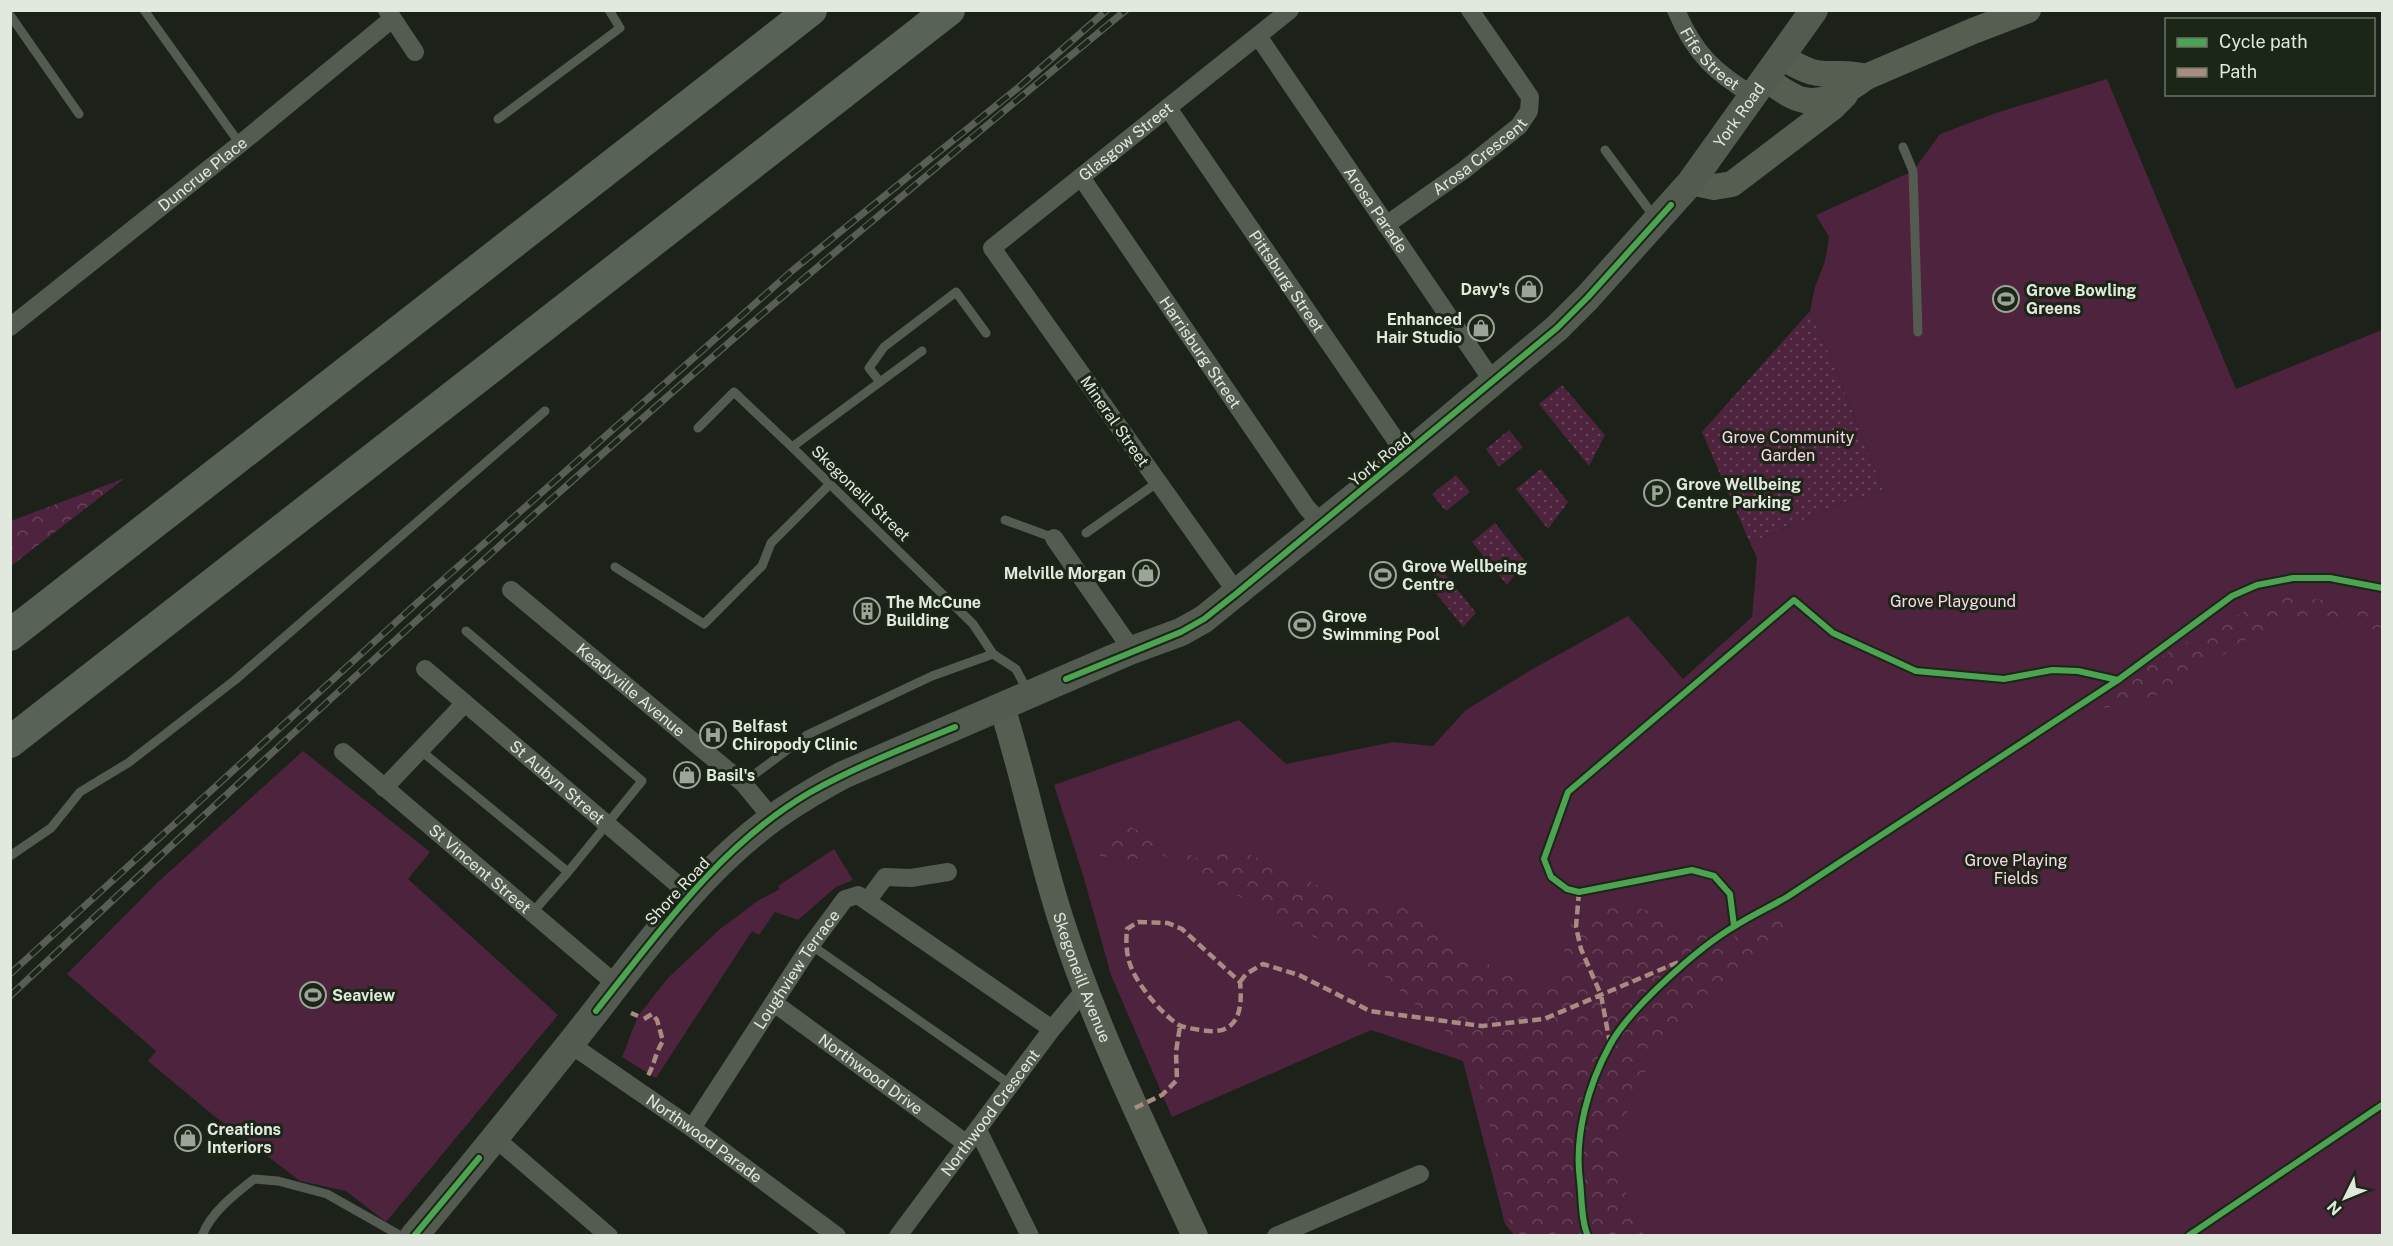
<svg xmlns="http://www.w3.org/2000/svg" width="2393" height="1246" viewBox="0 0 2393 1246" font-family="'Public Sans',sans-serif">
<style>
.green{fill:#4d233d}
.forest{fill:url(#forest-crowns)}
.garden{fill:url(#garden-dots)}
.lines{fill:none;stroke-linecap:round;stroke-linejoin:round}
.lane{stroke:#545b51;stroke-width:9}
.street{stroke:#545b51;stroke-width:18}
.secondary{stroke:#555e51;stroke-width:26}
.primary{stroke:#535b50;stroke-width:28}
.highway{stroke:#586256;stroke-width:32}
.rail-casing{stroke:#585d56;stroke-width:7}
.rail{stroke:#1b2616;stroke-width:4.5;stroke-dasharray:14;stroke-linecap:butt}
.quiet{stroke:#a88b81;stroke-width:4.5;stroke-dasharray:9 4.5;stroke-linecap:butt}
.cycleway-casing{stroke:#1b2616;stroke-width:10}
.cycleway{stroke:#4ca352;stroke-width:6}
.labels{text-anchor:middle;stroke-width:6;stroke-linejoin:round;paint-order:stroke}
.street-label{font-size:16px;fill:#e1e8de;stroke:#1b2616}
.poi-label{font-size:16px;font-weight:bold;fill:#e1e8de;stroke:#1b2616;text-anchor:start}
.park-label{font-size:16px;fill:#fed4eb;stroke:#1b2616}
</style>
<defs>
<pattern id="forest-crowns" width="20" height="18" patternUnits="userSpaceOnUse" patternTransform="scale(1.5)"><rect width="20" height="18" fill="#4d233d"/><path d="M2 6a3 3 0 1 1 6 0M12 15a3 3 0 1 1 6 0" fill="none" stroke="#664359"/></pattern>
<pattern id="garden-dots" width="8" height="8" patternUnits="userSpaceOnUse" patternTransform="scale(1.5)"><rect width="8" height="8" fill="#4d233d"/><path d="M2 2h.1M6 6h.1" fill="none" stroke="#664359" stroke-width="1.8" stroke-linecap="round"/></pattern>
</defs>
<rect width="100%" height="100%" fill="#1c221a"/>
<path class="green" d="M2107 79 2236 389 2382 330V1235H1514L1505 1224 1463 1061 1371 1030 1172 1117 1111 975 1083 875 1054 785 1239 720 1286 764 1393 742 1433 746 1466 710 1531 670 1628 616 1683 679 1752 617 1757 558 1750 543 1844 502 1883 490 1833 363 1810 311 1815 287 1825 261 1829 237 1816 215 1913 171 1940 134 1996 113Z
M303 751 430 852 408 879 558 1015 386 1222 346 1191 300 1181 213 1115 148 1061 156 1051 67 974 158 882Z
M834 849 853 880 836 887 798 920 775 912 759 935 752 931 656 1078 622 1057 638 1016 668 978 720 929 759 900 780 889 778 886Z"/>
<path class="forest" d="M125 478 11 566V521Z
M2291 597 2334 601 2382 615V632C2367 628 2331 614 2316 615 2261 617 2214 668 2166 691 2147 700 2125 705 2105 708L2096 700 2172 650 2261 603Z
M1124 824 1199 859 1237 849 1368 908 1402 907 1500 972 1545 988 1562 970 1567 927 1588 913 1625 906 1661 913 1688 930 1724 943 1775 912 1784 925 1775 938 1664 1041 1632 1095 1619 1137 1625 1191 1644 1235H1518L1508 1218 1493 1139 1475 1067 1447 1033 1382 974 1161 854 1131 860 1100 856V843Z"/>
<path class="garden" d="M1810 311 1833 363 1883 490 1844 502 1750 543 1702 432Z
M1562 385 1605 435 1589 466 1539 404Z
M1509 430 1523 447 1499 467 1486 449Z
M1541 469 1568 502 1548 529 1516 489Z
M1456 475 1470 492 1446 511 1432 494Z
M1495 523 1525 561 1507 585 1472 542Z
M1441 569 1476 613 1463 627 1427 582Z"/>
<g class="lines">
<path class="lane" d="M144 10 240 144
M10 15 79 114
M498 119 620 28 609 10
M1903 147 1913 171 1918 332
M1605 150 1655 218
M922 351 792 447 973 624 993 654
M880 382 869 368 884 347 956 292 986 333
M698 428 734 392 792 447
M1005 520 1054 538
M1086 533 1158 482
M615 567 704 624 762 566 771 543 830 484
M420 750 568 872 642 781 466 631
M743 783 807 735 932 676 993 654 1016 669 1027 690
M10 856 51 828 80 792 128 763 235 680 545 411
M532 913 568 872
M811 945 1011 1085
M202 1236C210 1213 236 1193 254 1179L278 1181 327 1194 401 1236"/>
<g class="street">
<path d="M387 10 415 52"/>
<path id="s1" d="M1676 10C1694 53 1715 73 1754 96"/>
<path id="s2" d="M1258 36 1494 383"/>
<path id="s3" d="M1168 108 1406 455"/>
<path id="s4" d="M1081 177 1307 508 1322 524"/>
<path id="s5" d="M1386 225 1464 170 1519 126 1529 111 1530 97 1470 10"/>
<path id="s6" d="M10 327 240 144 392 19"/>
<path d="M1054 538 1132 650"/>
<path id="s7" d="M511 590 743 783 772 818"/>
<path id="s8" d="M1237 593 992 248 1290 10"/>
<path id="s9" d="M425 669 690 895"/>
<path id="s10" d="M343 752 617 985"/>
<path d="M384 788 465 703"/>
<path d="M868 900 885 877 911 878 948 872"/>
<path id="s11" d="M774 1003 967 1144"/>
<path id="s12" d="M570 1044 692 1128 837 1236"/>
<path id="s13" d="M692 1128 811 945 845 899 858 895 1052 1029"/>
<path d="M978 1130 1030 1236"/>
<path d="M495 1138 609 1236"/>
<path id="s14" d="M898 1236 1052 1029 1077 999 1087 990"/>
<path d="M1276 1236 1420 1174"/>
</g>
<g class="secondary">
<path d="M1781 57C1793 63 1804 71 1817 73 1836 76 1846 71 1866 77"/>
<path d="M1766 79C1777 86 1791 98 1804 100 1826 105 1850 89 1866 77L1973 31 2028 10"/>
<path d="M1691 182 1714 187 1732 184 1832 108 1845 95"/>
<path id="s15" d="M1002 707C1024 776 1038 848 1060 917 1095 1027 1146 1131 1195 1236"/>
</g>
<path class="primary" id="s16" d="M414 1236C470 1169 524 1102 578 1034 638 959 694 875 773 818 795 802 819 788 843 775L1132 650 1181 632 1204 619 1406 455 1557 328 1588 297 1691 182 1814 10"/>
<path class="highway" d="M10 635 811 10
M10 742 949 10"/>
<defs>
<path id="rail" d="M10 974 418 602 793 270 1019 87 1107 10
M10 996C253 769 497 544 747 327 872 220 999 115 1126 10"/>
</defs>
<use href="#rail" class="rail-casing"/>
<use href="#rail" class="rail"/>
<path class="quiet" d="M1579 892 1576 927 1581 949 1601 995 1610 1044
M1138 922 1168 923 1182 929 1240 982C1243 1011 1238 1037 1201 1030 1194 1029 1185 1028 1179 1025 1161 1014 1134 981 1129 961 1126 950 1126 939 1127 929Z
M1240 982 1246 974 1263 964 1299 975 1370 1011 1482 1026 1544 1019 1681 961
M631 1013 638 1016
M644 1019 652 1014 657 1020 663 1041C655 1053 654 1067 646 1079
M1135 1108 1162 1095 1177 1080 1176 1052 1180 1026"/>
<defs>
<path id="cycleway" d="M1066 679 1181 632 1204 619 1237 593 1557 328 1588 297 1671 205
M1734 926 1730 894 1714 876 1692 870 1579 892 1567 889 1551 877 1544 859 1568 792 1794 600 1833 633 1916 671 2004 679 2052 670 2078 671 2118 680
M596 1011C659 932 720 845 809 793 855 767 906 747 955 727
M414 1236 479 1158
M1588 1236C1581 1221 1582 1198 1580 1181 1574 1136 1588 1085 1610 1045 1629 1009 1699 947 1735 926 1752 915 1770 907 1787 897L2118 680 2232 596 2257 585 2293 578H2330L2382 588
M2188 1236 2382 1105"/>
</defs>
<use href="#cycleway" class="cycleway-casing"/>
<use href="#cycleway" class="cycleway"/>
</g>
<defs>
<symbol id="shop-ring" viewBox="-11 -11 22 22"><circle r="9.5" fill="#1b2616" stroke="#9ca399" stroke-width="1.5"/><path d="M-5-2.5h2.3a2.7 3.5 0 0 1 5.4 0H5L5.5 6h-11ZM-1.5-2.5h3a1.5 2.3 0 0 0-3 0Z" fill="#9ca399"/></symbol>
<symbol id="stadium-ring" viewBox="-11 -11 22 22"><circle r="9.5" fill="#1b2616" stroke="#9ca399" stroke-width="1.5"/><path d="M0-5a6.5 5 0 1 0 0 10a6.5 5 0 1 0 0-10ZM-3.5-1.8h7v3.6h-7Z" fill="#9ca399"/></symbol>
<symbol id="parking-ring" viewBox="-11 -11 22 22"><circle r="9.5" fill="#1b2616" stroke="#9ca399" stroke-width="1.5"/><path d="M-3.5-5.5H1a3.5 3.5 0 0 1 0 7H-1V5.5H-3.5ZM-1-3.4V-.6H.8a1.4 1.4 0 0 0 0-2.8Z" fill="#9ca399"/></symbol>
<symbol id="building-ring" viewBox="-11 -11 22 22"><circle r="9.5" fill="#1b2616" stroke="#9ca399" stroke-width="1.5"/><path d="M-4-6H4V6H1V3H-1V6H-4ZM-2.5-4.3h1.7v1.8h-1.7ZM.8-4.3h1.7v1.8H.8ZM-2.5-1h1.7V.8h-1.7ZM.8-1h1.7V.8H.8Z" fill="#9ca399"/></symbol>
<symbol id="hospital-ring" viewBox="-11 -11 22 22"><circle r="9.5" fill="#1b2616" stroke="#9ca399" stroke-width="1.5"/><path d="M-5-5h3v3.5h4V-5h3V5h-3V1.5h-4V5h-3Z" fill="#9ca399"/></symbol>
</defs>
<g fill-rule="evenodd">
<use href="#shop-ring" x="1514" y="274" width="30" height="30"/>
<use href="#stadium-ring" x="1991" y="284" width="30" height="30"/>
<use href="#shop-ring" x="1466" y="313" width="30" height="30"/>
<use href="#parking-ring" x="1642" y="478" width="30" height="30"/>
<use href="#shop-ring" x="1131" y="558" width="30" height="30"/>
<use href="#stadium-ring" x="1368" y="560" width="30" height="30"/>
<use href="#building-ring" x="852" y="596" width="30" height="30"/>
<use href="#stadium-ring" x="1287" y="610" width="30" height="30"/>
<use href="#hospital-ring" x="698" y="720" width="30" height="30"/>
<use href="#shop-ring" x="672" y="760" width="30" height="30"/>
<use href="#stadium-ring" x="298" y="980" width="30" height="30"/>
<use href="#shop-ring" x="173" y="1123" width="30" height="30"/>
</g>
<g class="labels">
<g class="street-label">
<text dy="6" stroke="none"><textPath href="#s1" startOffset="60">Fife Street</textPath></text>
<text dy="6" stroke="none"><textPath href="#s16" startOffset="1766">York Road</textPath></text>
<text dy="6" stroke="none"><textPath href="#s8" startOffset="594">Glasgow Street</textPath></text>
<text dy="6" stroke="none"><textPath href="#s5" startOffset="116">Arosa Crescent</textPath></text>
<text dy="6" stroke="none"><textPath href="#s6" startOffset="246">Duncrue Place</textPath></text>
<text dy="6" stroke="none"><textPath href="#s2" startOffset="210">Arosa Parade</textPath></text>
<text dy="6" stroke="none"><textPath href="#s3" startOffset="210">Pittsburg Street</textPath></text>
<text dy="6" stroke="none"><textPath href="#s4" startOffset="212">Harrisburg Street</textPath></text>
<text transform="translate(1115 421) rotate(55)" y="6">Mineral Street</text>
<text transform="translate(1380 459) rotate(-39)" y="6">York Road</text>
<text transform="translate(861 493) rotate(44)" y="6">Skegoneill Street</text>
<text dy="6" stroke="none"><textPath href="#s7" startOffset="156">Keadyville Avenue</textPath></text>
<text dy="6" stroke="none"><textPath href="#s9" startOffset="174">St Aubyn Street</textPath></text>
<text dy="6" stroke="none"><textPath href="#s10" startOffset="180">St Vincent Street</textPath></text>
<text transform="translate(677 891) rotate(-47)" y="6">Shore Road</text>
<text dy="6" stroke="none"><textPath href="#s13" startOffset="190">Loughview Terrace</textPath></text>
<text dy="6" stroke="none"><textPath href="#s15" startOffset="282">Skegoneill Avenue</textPath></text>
<text dy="6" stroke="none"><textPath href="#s11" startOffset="120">Northwood Drive</textPath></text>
<text dy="6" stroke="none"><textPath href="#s14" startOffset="154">Northwood Crescent</textPath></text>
<text dy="6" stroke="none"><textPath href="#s12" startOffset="164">Northwood Parade</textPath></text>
</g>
<g class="poi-label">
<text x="1510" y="295" text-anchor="end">Davy's</text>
<text x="2026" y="296">Grove Bowling<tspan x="2026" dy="18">Greens</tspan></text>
<text x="1462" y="325" text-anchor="end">Enhanced<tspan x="1462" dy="18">Hair Studio</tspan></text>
<text x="1676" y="490">Grove Wellbeing<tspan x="1676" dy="18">Centre Parking</tspan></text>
<text x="1402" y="572">Grove Wellbeing<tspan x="1402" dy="18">Centre</tspan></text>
<text x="1126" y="579" text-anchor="end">Melville Morgan</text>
<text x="886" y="608">The McCune<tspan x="886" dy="18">Building</tspan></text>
<text x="1322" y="622">Grove<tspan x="1322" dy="18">Swimming Pool</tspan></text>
<text x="732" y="732">Belfast<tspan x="732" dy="18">Chiropody Clinic</tspan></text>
<text x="706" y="781">Basil's</text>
<text x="332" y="1001">Seaview</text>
<text x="207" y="1135">Creations<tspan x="207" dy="18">Interiors</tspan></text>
</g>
<g class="park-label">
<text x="1788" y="443">Grove Community<tspan x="1788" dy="18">Garden</tspan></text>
<text x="1953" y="607">Grove Playgound</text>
<text x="2016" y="866">Grove Playing<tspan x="2016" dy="18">Fields</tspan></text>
</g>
</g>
<rect width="2393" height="1246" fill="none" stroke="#e1e8de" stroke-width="24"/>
<rect x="2165" y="18" width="210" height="78" fill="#1b2616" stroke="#6a7466" stroke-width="1.5"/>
<rect x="2177" y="38" width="30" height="9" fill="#4ca352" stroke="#6a7466" stroke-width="1.5"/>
<text x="2219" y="48" font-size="18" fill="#e1e8de">Cycle path</text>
<rect x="2177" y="68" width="30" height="9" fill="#a88b81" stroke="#6a7466" stroke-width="1.5"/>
<text x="2219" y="78" font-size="18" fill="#e1e8de">Path</text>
<g transform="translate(2345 1198) rotate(227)" stroke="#1b2616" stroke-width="4.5" paint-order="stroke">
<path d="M0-4.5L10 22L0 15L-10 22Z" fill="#e1e8de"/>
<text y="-9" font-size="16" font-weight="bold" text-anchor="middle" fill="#e1e8de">N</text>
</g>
</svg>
